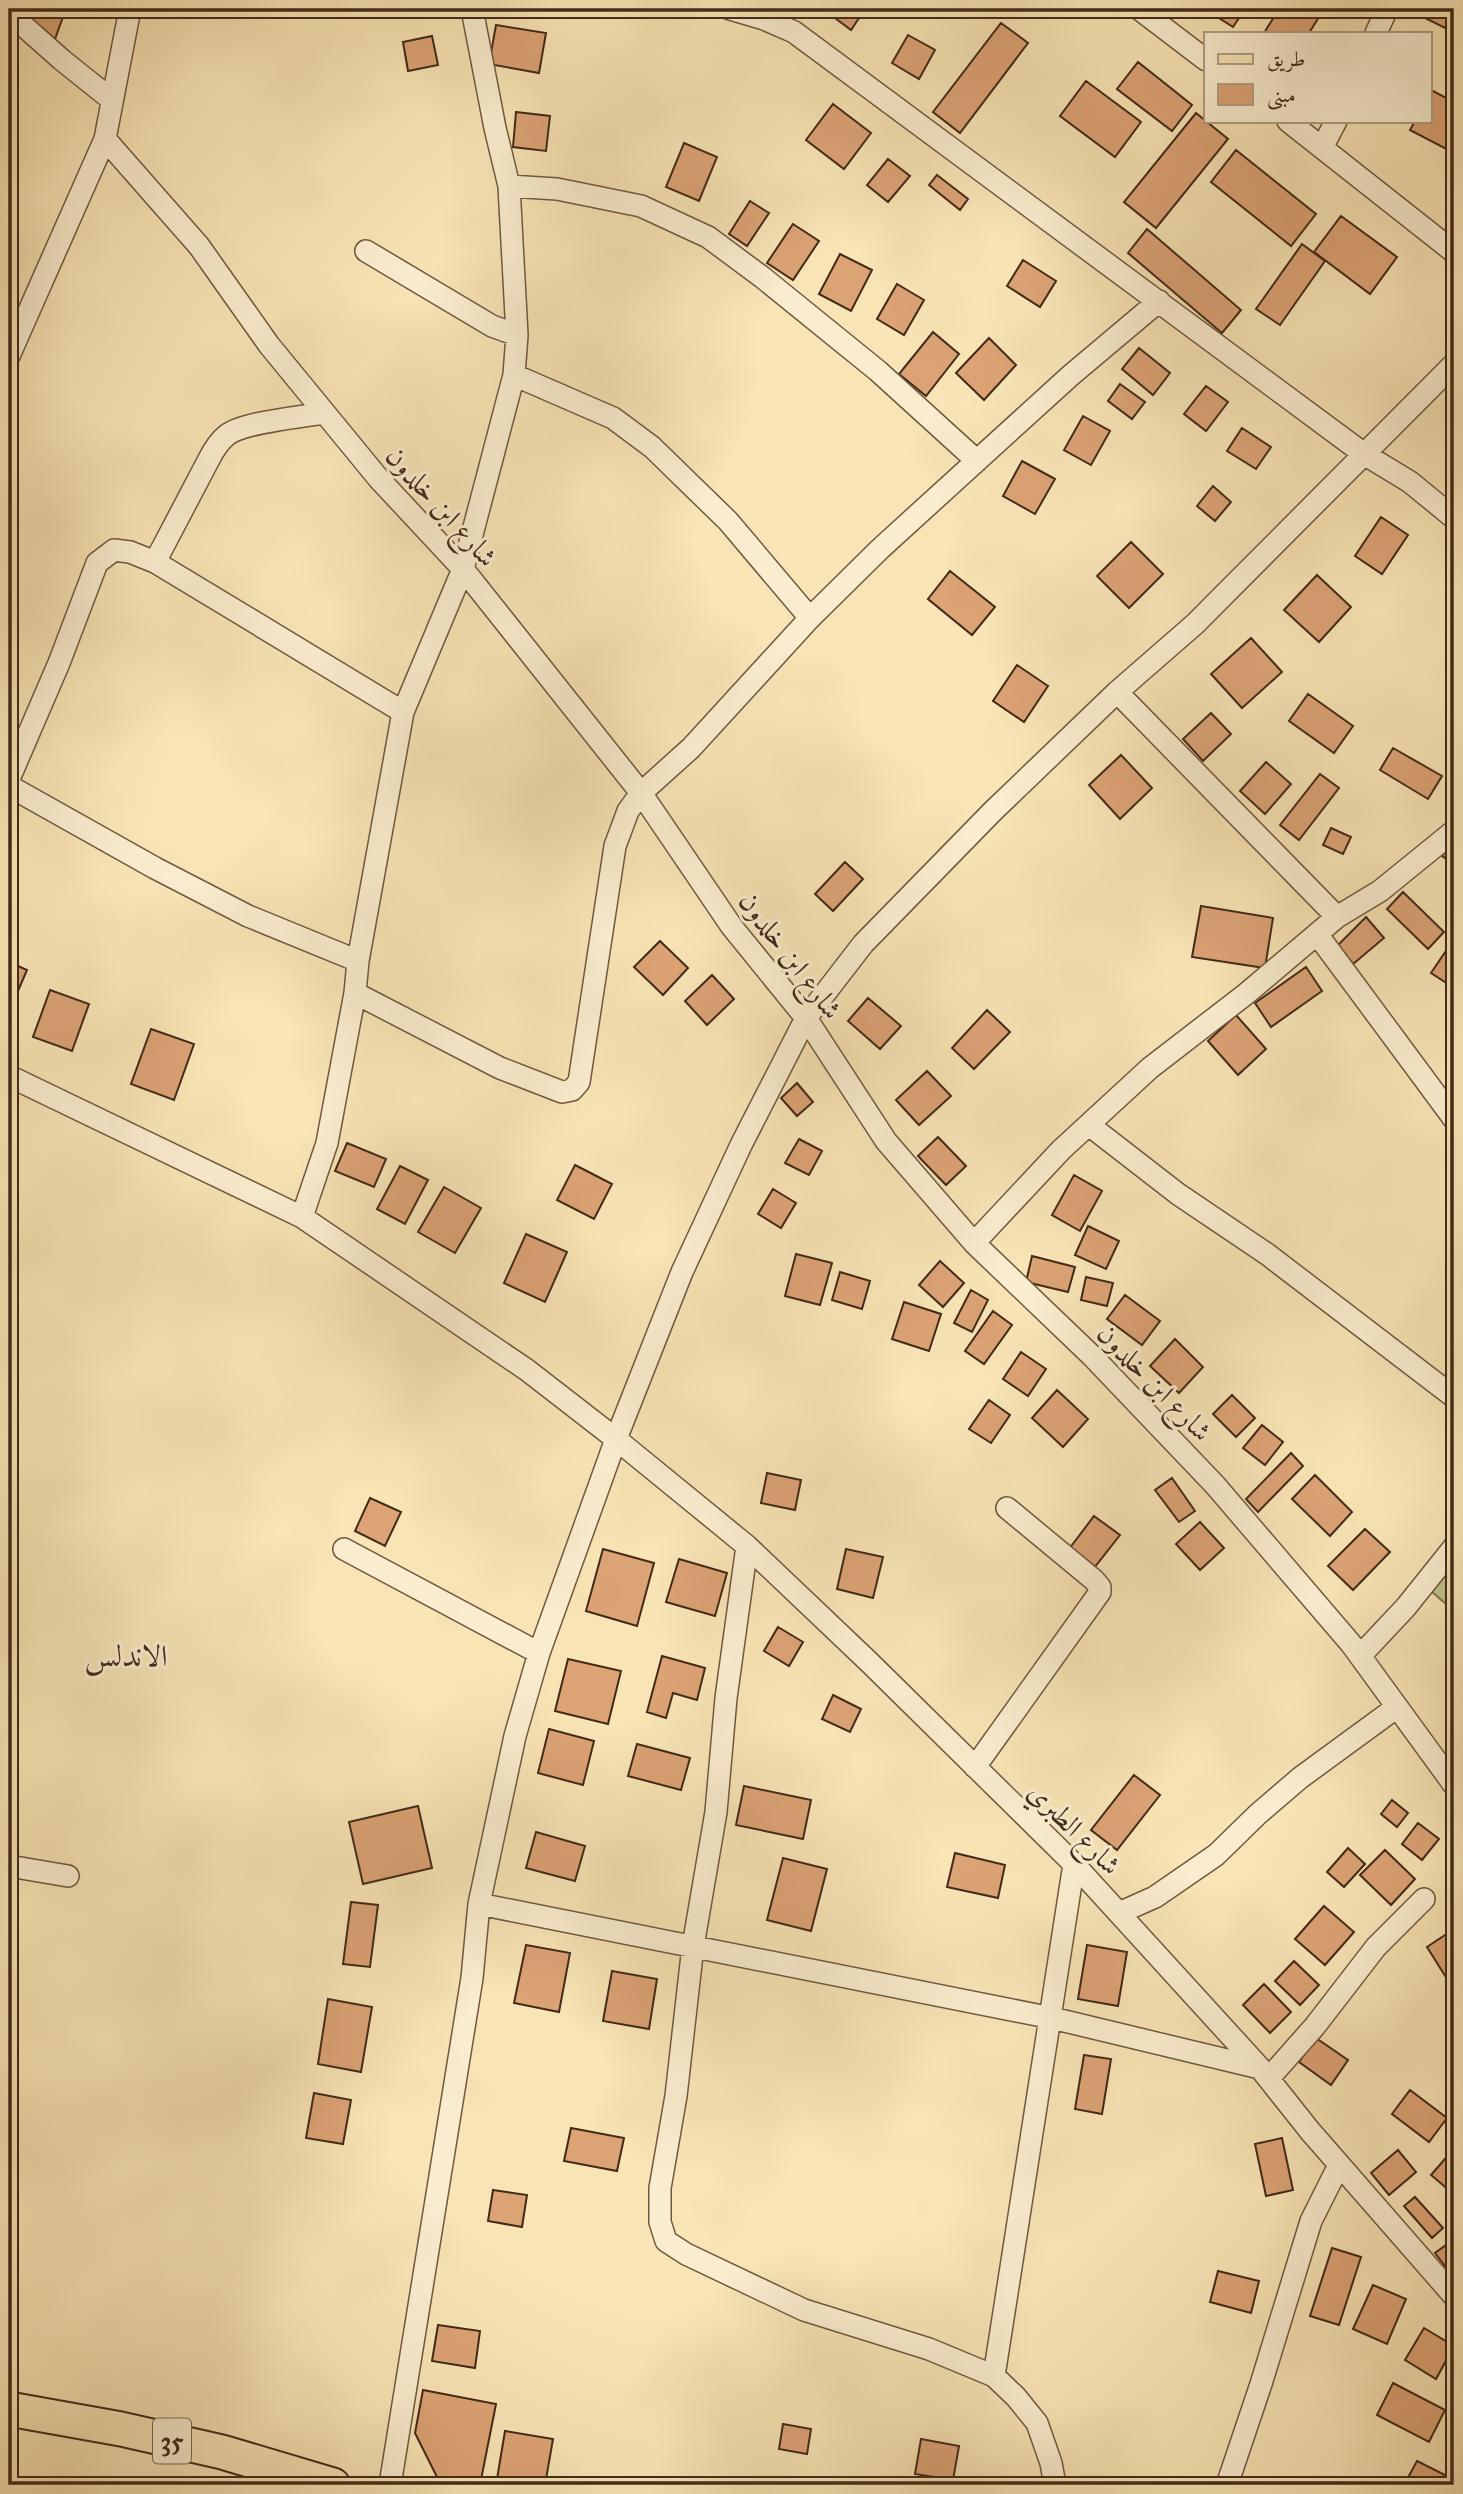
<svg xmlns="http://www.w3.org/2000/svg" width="1463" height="2494" viewBox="0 0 1463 2494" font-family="'IM FELL Great Primer',Amiri,serif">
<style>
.green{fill:#bec48d;stroke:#807753;stroke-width:2}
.building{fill:#dca375;stroke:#422a19;stroke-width:2}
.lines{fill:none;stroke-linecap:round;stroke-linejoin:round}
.street-casing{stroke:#705840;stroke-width:24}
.primary-casing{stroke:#422a19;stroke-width:37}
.street{stroke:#faedcf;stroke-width:21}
.primary{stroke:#f8e4b5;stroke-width:33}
.labels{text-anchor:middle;stroke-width:6;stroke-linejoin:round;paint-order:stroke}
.shield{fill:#faedcf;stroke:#796450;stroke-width:2}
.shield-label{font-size:26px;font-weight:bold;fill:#422a19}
.street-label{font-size:28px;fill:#422a19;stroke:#faedcf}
.neighbourhood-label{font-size:30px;fill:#422a19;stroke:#faedcf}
</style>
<rect width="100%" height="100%" fill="#f8e4b5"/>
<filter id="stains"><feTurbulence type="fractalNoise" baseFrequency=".00286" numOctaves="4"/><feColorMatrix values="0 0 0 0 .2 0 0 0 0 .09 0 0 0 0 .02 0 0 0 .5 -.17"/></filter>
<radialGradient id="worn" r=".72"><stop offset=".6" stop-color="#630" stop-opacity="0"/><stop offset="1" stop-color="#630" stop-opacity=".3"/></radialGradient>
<path class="green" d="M1454 1552V1611L1424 1585Z"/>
<path class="building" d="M19 9H52L64 14 55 39Z
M387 9H424L390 18Z
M823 9H865L851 30Z
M1210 9H1245L1233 27 1208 11Z
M1279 9H1324L1309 33H1264Z
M1407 9H1454V10L1445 28Z
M1001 23 1028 43 960 133 933 112Z
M496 25 546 33 539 73 489 64Z
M908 35 935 50 919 79 892 63Z
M432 36 438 65 408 71 403 42Z
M1138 62 1192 105 1172 131 1117 89Z
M1086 81 1141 122 1115 157 1060 116Z
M1431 90 1454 102V143L1450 151 1410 130 1415 121H1430Z
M833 104 871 133 844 169 806 140Z
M516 112 550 116 546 151 513 147Z
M1196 113 1228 139 1156 228 1124 202Z
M684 143 717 157 699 201 666 187Z
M1236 150 1316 214 1291 246 1211 182Z
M888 159 910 176 888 202 867 185Z
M937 175 968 199 960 210 929 185Z
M750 201 769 213 747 246 729 234Z
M1341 216 1397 257 1370 294 1314 252Z
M793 224 819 241 793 280 767 263Z
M1147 229 1241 310 1222 333 1128 253Z
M1302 244 1325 261 1280 325 1256 309Z
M840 254 872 270 851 311 819 294Z
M1023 260 1056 281 1040 307 1007 286Z
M897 284 924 300 904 335 877 319Z
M933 332 959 354 926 396 899 374Z
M989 338 1016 365 984 400 956 373Z
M1139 348 1170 373 1153 395 1122 369Z
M1120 384 1145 402 1132 419 1108 401Z
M1206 386 1228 402 1206 431 1184 414Z
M1083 416 1110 431 1091 465 1064 450Z
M1242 428 1271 447 1256 469 1227 451Z
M1022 461 1055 479 1035 514 1003 496Z
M1213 486 1231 502 1215 521 1197 506Z
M1381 517 1408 535 1382 574 1355 556Z
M1131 542 1163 574 1129 608 1097 576Z
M950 571 995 607 972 635 928 599Z
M1317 575 1351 607 1319 642 1284 610Z
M1251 638 1282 672 1242 708 1211 674Z
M1017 665 1048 686 1024 722 993 701Z
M1308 694 1353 726 1334 753 1289 721Z
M1211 713 1231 734 1203 761 1183 739Z
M1393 748 1442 776 1428 799 1380 770Z
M1121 755 1152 788 1120 819 1089 785Z
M1266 762 1291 784 1265 814 1240 791Z
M1320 774 1339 788 1299 840 1280 825Z
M1331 828 1351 837 1343 854 1323 845Z
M1450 846 1454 849V864L1442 856Z
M845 862 863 879 833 911 815 894Z
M1403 892 1444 932 1428 949 1387 909Z
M1201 906 1273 918 1265 968 1192 957Z
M1366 917 1384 938 1353 964 1338 945Z
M1454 939V988L1431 973Z
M660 941 688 968 663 995 634 967Z
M9 962 27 970 9 1012Z
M1306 967 1322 991 1271 1027 1255 1003Z
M712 975 734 999 707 1025 685 1001Z
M50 990 89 1004 72 1051 33 1037Z
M868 998 901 1026 880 1049 848 1021Z
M987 1010 1010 1032 974 1069 952 1048Z
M1236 1015 1266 1049 1238 1075 1208 1041Z
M151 1029 194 1044 174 1100 131 1084Z
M927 1071 951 1096 919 1125 896 1100Z
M797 1083 813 1102 797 1116 781 1098Z
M938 1137 966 1166 946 1185 918 1156Z
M799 1139 822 1151 809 1175 785 1163Z
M347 1143 386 1159 374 1187 335 1171Z
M575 1165 612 1184 594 1219 557 1200Z
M400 1166 428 1180 405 1224 377 1209Z
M1074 1175 1102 1191 1080 1231 1052 1215Z
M444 1187 481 1208 455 1253 418 1232Z
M773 1189 796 1203 781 1228 758 1214Z
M1088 1226 1119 1241 1106 1269 1075 1255Z
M526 1234 567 1252 545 1302 504 1283Z
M796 1254 832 1263 820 1305 785 1296Z
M1032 1256 1075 1267 1068 1292 1026 1282Z
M940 1261 964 1283 943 1307 919 1285Z
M840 1272 870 1281 862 1309 832 1300Z
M1086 1277 1113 1283 1107 1306 1081 1300Z
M971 1290 988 1300 972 1332 954 1323Z
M1125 1295 1160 1321 1142 1345 1107 1319Z
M904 1302 941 1314 929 1351 892 1339Z
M993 1311 1012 1325 984 1364 965 1351Z
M1175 1339 1203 1367 1179 1393 1150 1366Z
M1021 1352 1046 1369 1028 1396 1003 1379Z
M1057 1390 1088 1419 1063 1447 1032 1418Z
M1232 1395 1255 1418 1236 1437 1213 1414Z
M989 1400 1010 1415 991 1443 969 1429Z
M1262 1425 1283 1442 1265 1465 1243 1448Z
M1291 1453 1303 1466 1258 1512 1246 1499Z
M767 1473 801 1480 795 1510 761 1503Z
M1315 1475 1352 1512 1330 1536 1292 1499Z
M1172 1478 1195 1511 1179 1522 1155 1490Z
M370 1498 401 1512 385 1546 355 1531Z
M1094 1516 1120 1535 1094 1568 1069 1549Z
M1200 1522 1224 1548 1200 1570 1176 1544Z
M1365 1529 1390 1552 1353 1590 1328 1566Z
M603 1549 654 1563 637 1626 586 1611Z
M846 1549 883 1557 873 1598 837 1589Z
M679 1559 727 1573 715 1616 666 1602Z
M778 1627 803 1642 789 1666 764 1651Z
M662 1656 705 1668 697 1700 673 1693 666 1718 647 1712Z
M568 1659 621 1671 608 1724 555 1711Z
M833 1695 861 1709 850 1732 822 1719Z
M549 1729 594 1741 583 1785 538 1773Z
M637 1744 690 1758 681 1790 628 1776Z
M1134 1775 1160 1795 1117 1850 1091 1830Z
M744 1786 811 1800 803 1839 736 1825Z
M1392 1800 1408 1813 1397 1827 1381 1814Z
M418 1806 432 1868 363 1884 349 1822Z
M1418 1823 1439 1839 1422 1860 1402 1844Z
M536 1832 585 1846 575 1881 526 1868Z
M1348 1848 1365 1864 1344 1887 1327 1872Z
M1385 1850 1415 1879 1391 1905 1360 1875Z
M955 1853 1005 1865 998 1898 947 1887Z
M783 1858 827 1869 811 1931 767 1920Z
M351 1902 378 1905 370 1967 343 1964Z
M1324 1906 1354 1932 1325 1965 1295 1939Z
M9 1911 16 1913 9 1951Z
M1454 1929V1990L1427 1947Z
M526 1945 570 1953 559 2012 514 2003Z
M1087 1945 1127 1952 1118 2006 1078 1999Z
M1294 1961 1319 1985 1300 2005 1275 1981Z
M612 1971 657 1979 649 2029 603 2021Z
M1264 1984 1291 2012 1270 2033 1243 2005Z
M328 1999 372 2007 361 2072 318 2064Z
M1316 2038 1348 2060 1331 2085 1299 2062Z
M1084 2055 1111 2059 1102 2114 1075 2109Z
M1410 2090 1447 2118 1429 2142 1392 2114Z
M314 2093 351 2100 343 2144 306 2138Z
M571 2128 624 2138 617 2171 564 2161Z
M1282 2138 1293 2190 1266 2196 1255 2144Z
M1398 2150 1416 2172 1389 2195 1371 2173Z
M1450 2153 1454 2156V2185L1450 2191 1431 2175Z
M493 2190 527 2195 522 2227 488 2221Z
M1415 2197 1443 2228 1432 2238 1404 2206Z
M1453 2240 1454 2266 1448 2270 1435 2253Z
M1332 2248 1361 2257 1339 2325 1310 2316Z
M1218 2271 1259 2281 1251 2313 1210 2302Z
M1373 2285 1406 2299 1387 2344 1353 2329Z
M438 2325 480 2331 475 2368 432 2361Z
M1424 2328 1454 2346 1436 2379 1405 2360Z
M1393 2383 1445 2410 1429 2442 1377 2415Z
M423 2390 496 2404 480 2485H445L440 2483 415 2433Z
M783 2424 811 2429 807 2454 779 2449Z
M505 2431 553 2439 545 2485H496Z
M921 2439 959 2446 953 2480 915 2474Z
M1417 2461 1453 2479 1450 2485H1404Z"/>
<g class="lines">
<defs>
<path id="street" d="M730 9 764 19 794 32 1364 454 1410 482 1454 518
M1139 9 1206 60
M9 13 62 60 112 100
M1376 33 1387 9
M1288 121 1454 252
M105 139 199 246 269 345 379 479 463 569 641 793 732 927 806 1018 886 1141 974 1243 1092 1356 1215 1485 1352 1645 1454 1785
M1323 146 1336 121
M509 186 557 189 641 206 708 237 762 277 878 371 977 461
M366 251 492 326 517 335
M9 356 105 139 130 9
M514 375 613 418 652 447 728 521 810 618
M155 562 208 461C213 451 218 442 227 435 244 422 301 417 324 413
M1117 692 1337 917
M9 779 59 663 97 563 114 550 130 552 155 562 403 712
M9 786 155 868 248 916 358 961
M1317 934 1454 1119
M355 993 500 1068 562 1092 572 1090 579 1082 615 846 628 811 641 793 691 748 810 618 881 548 1070 376 1159 301
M9 1076 302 1217 527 1370 616 1439 747 1546 869 1662 1074 1864 1260 2068 1310 2131 1454 2296
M1089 1125 1178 1194 1267 1254 1454 1397
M302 1217 327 1143 355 993 358 961 403 712 463 569 514 375 517 335 509 186 495 128 472 9
M974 1243 1061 1150 1150 1068 1246 994 1337 917 1380 891 1454 831
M747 1546 726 1698 716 1812 693 1946 676 2096 660 2188V2222L666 2241 686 2254 804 2310 929 2349 994 2376 1016 2397 1037 2423 1051 2463 1055 2485
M344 1549 539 1653
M1360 1656 1406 1607 1454 1547
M975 1767 1100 1592V1587L1094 1580 1007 1508
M9 1866 68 1876
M479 1904 1052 2018 1260 2068
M1119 1913 1155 1897 1216 1855 1258 1814 1300 1778 1397 1707
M1269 2078 1315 2026 1376 1947 1424 1899
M994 2376 1074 1864
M390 2485 472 1978 479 1904 515 1736 539 1653 616 1439 682 1272 741 1145 806 1018 863 944 993 811 1117 692 1195 624 1454 364
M1227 2485 1261 2384 1311 2221 1339 2165"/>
<path id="primary" d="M9 2409 121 2429 222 2452 333 2485"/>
</defs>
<use href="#street" class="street-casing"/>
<use href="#primary" class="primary-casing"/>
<use href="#street" class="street"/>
<use href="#primary" class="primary"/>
</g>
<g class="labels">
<rect class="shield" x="153" y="2418.5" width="38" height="45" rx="5"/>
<g class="shield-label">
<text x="172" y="2450">35</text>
</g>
<g class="street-label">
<text transform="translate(442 506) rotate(48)" y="10">شارع ابن خلدون</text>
<text transform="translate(791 955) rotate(53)" y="10">شارع ابن خلدون</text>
<text transform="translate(1155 1382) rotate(46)" y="10">شارع ابن خلدون</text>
<text transform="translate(1075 1828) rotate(45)" y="10">شارع الطبري</text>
</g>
<g class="neighbourhood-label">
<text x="126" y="1666">الاندلس</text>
</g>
</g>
<rect width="1463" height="2494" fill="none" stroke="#f8e4b5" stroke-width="35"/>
<rect x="10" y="10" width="1442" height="2473" fill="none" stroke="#422a19" stroke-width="3.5"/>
<rect x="18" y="18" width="1428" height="2459" fill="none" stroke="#422a19" stroke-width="2"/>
<rect x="1204" y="32" width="228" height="91" fill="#faedcf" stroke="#b09f86" stroke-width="2"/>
<rect x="1218" y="54" width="35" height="10" fill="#f8e4b5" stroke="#b09f86" stroke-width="2"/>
<text x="1267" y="66" font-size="21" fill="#422a19">طريق</text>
<rect x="1218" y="84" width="35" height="21" fill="#dca375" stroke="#b09f86" stroke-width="2"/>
<text x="1267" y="102" font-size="21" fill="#422a19">مبنى</text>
<rect width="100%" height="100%" filter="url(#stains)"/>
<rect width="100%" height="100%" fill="url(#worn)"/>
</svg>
